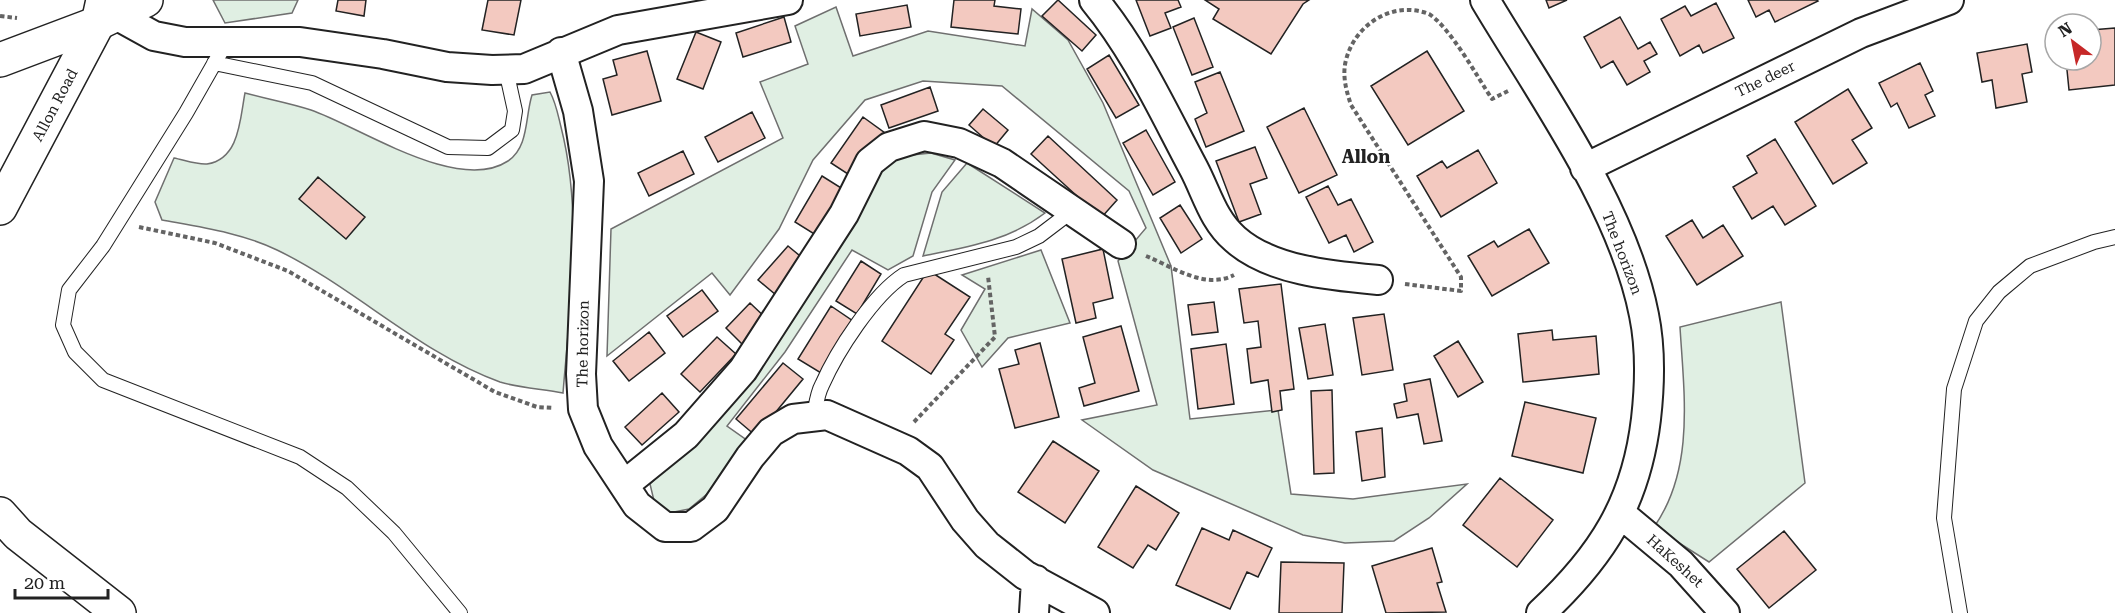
<svg xmlns="http://www.w3.org/2000/svg" width="2115" height="613" viewBox="0 0 2115 613" font-family="'Roboto Serif',serif">
<style>
.green{fill:#e0efe3;stroke:#6f6f6f;stroke-width:1.5}
.building{fill:#f3c9c0;stroke:#222;stroke-width:1.5}
.lines{fill:none;stroke-linecap:round;stroke-linejoin:round}
.lane-casing{stroke:#222;stroke-width:16}
.street-casing{stroke:#222;stroke-width:32}
.secondary-casing{stroke:#222;stroke-width:36}
.primary-casing{stroke:#222;stroke-width:36}
.path{stroke:#646464;stroke-width:4;stroke-dasharray:4.5 3;stroke-linecap:butt}
.lane{stroke:#fff;stroke-width:14}
.street{stroke:#fff;stroke-width:28}
.secondary{stroke:#fff;stroke-width:33}
.primary{stroke:#fff;stroke-width:33}
.labels{text-anchor:middle;stroke-width:4.5;stroke-linejoin:round;paint-order:stroke}
.street-label{font-size:15px;fill:#222;stroke:#fff}
.quarter-label{font-size:18px;font-weight:bold;fill:#222;stroke:#fff}
</style>
<rect width="100%" height="100%" fill="#fff"/>
<path class="green" d="M213 0H298L292 13 225 23Z
M836 7 853 56 928 31 1025 46 1032 9 1068 40 1103 103 1171 266 1190 419 1278 410 1291 494 1353 499 1467 484 1429 518 1394 541 1345 543 1303 535 1153 470 1082 420 1157 405 1118 261 1146 228 1129 191 1002 86 923 81 865 100 813 160 779 229 730 295 712 273 607 356 611 229 783 138 760 82 808 64 795 26Z
M550 92C556 103 558 115 561 127 583 213 570 306 563 393 543 389 519 388 500 382 419 353 354 287 277 250 242 233 200 227 162 220L155 202 174 158C184 160 198 165 207 164 240 159 240 118 245 93 267 99 290 103 311 110 360 127 458 194 508 161 529 147 525 117 532 95Z
M931 153 955 160 932 192 913 256 888 270 852 250 785 352 727 426 748 441 707 494 689 509 669 513 655 505 650 484 716 417 878 169 902 156Z
M967 163 1045 213C1008 241 968 247 923 256L942 192Z
M1041 250 1070 323 1008 338 982 367 961 330 985 289 962 275Z
M1781 302 1805 483 1709 562 1654 527C1695 469 1684 394 1680 327Z"/>
<path class="building" d="M338 0H366L364 16 336 11Z
M488 0H521L514 35 482 30Z
M954 0H995L994 6 1021 9 1018 34 951 27Z
M1058 0 1096 35 1082 51 1042 16Z
M1136 0H1178L1181 7 1165 13 1171 28 1150 36Z
M1205 0H1309L1303 4 1271 54 1213 19 1219 9Z
M1546 0H1567L1549 8Z
M1748 0H1817L1818 1 1775 22 1769 10 1756 17Z
M1716 3 1734 38 1703 53 1699 45 1680 56 1661 19 1685 6 1691 16Z
M907 5 911 27 860 36 856 14Z
M784 17 791 42 743 57 736 33Z
M1620 17 1638 49 1650 42 1657 54 1644 61 1650 72 1627 85 1613 61 1601 68 1584 37Z
M1194 18 1213 67 1192 75 1173 27Z
M2115 28V85L2069 90 2066 60H2091V30Z
M696 32 721 42 703 89 677 79Z
M2027 44 2032 72 2022 74 2027 102 1996 108 1992 80 1982 82 1977 53Z
M647 51 661 101 612 115 603 79 617 75 613 60Z
M1427 51 1464 111 1408 145 1371 86Z
M1109 55 1139 105 1116 118 1087 69Z
M1920 63 1933 91 1925 95 1935 116 1909 128 1897 103 1891 107 1879 83Z
M1220 72 1244 131 1206 147 1195 119 1207 113 1195 82Z
M930 87 938 111 889 128 881 105Z
M1848 89 1872 128 1852 140 1867 163 1833 184 1795 122Z
M1304 108 1337 175 1299 193 1267 127Z
M983 109 1008 130 994 147 969 125Z
M752 112 765 138 718 162 705 137Z
M863 117 885 133 854 178 831 163Z
M1146 130 1175 182 1153 195 1123 143Z
M1048 136 1117 200 1101 218 1031 154Z
M1775 139 1816 206 1785 225 1773 206 1752 219 1733 187 1757 173 1747 156Z
M1255 147 1267 178 1250 184 1261 214 1239 222 1216 161Z
M1478 150 1497 183 1441 217 1417 176 1442 161 1447 168Z
M683 151 694 174 649 196 638 173Z
M822 176 846 191 819 237 795 222Z
M318 177 365 217 346 239 299 199Z
M1328 186 1338 205 1351 199 1373 242 1354 252 1346 235 1329 243 1306 197Z
M1180 205 1202 239 1181 253 1160 218Z
M1692 220 1703 238 1723 225 1743 256 1697 285 1666 236Z
M1529 229 1549 263 1492 296 1468 256 1494 241 1498 247Z
M788 246 805 260 776 295 758 280Z
M1103 249 1113 298 1093 303 1096 318 1076 323 1062 259Z
M861 261 881 274 857 314 836 301Z
M928 270 970 297 945 334 954 340 931 374 882 341Z
M1281 284 1294 389 1280 391 1282 410 1272 412 1268 380 1251 383 1247 349 1261 347 1258 321 1244 323 1239 289Z
M702 290 718 311 683 337 667 316Z
M1214 302 1218 332 1192 335 1188 305Z
M750 303 767 319 742 344 726 328Z
M831 306 853 321 821 373 798 359Z
M1384 314 1393 370 1362 375 1353 318Z
M1325 324 1333 375 1308 379 1299 328Z
M1121 326 1139 391 1084 406 1079 388 1095 383 1083 337Z
M1552 330 1553 340 1596 336 1599 374 1523 382 1518 334Z
M649 332 665 353 629 381 613 361Z
M717 337 736 354 700 392 681 374Z
M1458 341 1483 382 1458 397 1434 356Z
M1040 343 1059 417 1015 428 999 369 1019 364 1015 350Z
M1226 344 1234 404 1198 409 1191 349Z
M783 363 803 379 756 436 736 419Z
M1430 379 1442 441 1424 444 1418 414 1397 418 1394 404 1407 401 1404 384Z
M1332 390 1334 473 1314 474 1311 391Z
M662 393 679 412 642 445 625 427Z
M1525 402 1596 418 1583 473 1512 456Z
M1382 428 1385 477 1362 481 1356 432Z
M1053 441 1099 471 1065 523 1018 492Z
M1500 478 1553 520 1517 567 1463 525Z
M1136 486 1179 513 1156 550 1148 545 1133 568 1098 547Z
M1202 528 1229 540 1233 530 1272 548 1258 577 1247 572 1230 609 1176 585Z
M1784 531 1816 570 1769 608 1737 569Z
M1432 548 1442 582 1437 583 1446 612 1386 613 1372 566Z
M1281 562 1344 563 1342 613H1279Z"/>
<g class="lines">
<defs>
<path id="lane" d="M227 41 186 113 103 246 69 290 63 325 75 352 103 380 300 457 347 488 394 533 460 613
M214 63 312 83 448 147 488 148 512 130 515 111 506 70
M814 416C816 406 817 394 822 385 837 351 873 295 904 275L1016 247 1039 236 1072 211
M1960 613 1944 518 1954 389 1976 321 1999 292 2030 266 2094 242 2115 237"/>
<path id="street" d="M1094 0C1136 51 1163 111 1194 169 1207 194 1213 220 1235 239 1271 271 1333 276 1378 280
M1485 0C1541 94 1623 207 1644 315 1651 349 1650 384 1646 419 1636 503 1602 556 1541 613
M116 15 154 36 185 42H300L383 54 447 67 492 70 524 69 618 30 788 0
M561 52 578 111 589 181 581 374 583 409 598 446 637 505 665 527H691L715 509 750 457 771 432 793 419 827 415 908 451 930 467 965 520 987 545 1025 575 1095 613
M1585 168 1861 33 1949 0
M624 485 686 435 743 370 844 214 870 162 889 147 924 136 959 143 1002 163 1121 244
M1621 514 1681 564 1725 613
M1034 613 1036 580"/>
<path id="secondary" d="M0 60 98 23 146 0"/>
<path id="primary" d="M0 208 98 23 103 0
M0 514 18 534 119 613"/>
</defs>
<use href="#lane" class="lane-casing"/>
<use href="#street" class="street-casing"/>
<use href="#secondary" class="secondary-casing"/>
<use href="#primary" class="primary-casing"/>
<path class="path" d="M0 16 17 18
M139 227 215 243 288 271 495 392 537 407 554 408
M1146 256C1173 267 1205 290 1234 275
M1405 284 1461 291V277L1351 105C1346 90 1342 75 1346 60 1355 24 1393 0 1429 14 1450 27 1478 78 1492 99L1508 91
M914 422 995 337 988 276"/>
<use href="#lane" class="lane"/>
<use href="#street" class="street"/>
<use href="#secondary" class="secondary"/>
<use href="#primary" class="primary"/>
</g>
<g class="labels">
<g class="street-label">
<text transform="translate(1765 79) rotate(-26)" y="5">The deer</text>
<text transform="translate(55 105) rotate(-62)" y="5">Allon Road</text>
<text transform="translate(1622 253) rotate(69)" y="5">The horizon</text>
<text transform="translate(583 344) rotate(-89)" y="5">The horizon</text>
<text transform="translate(1675 561) rotate(42)" y="5">HaKeshet</text>
</g>
<g class="quarter-label">
<text x="1366" y="163">Allon</text>
</g>
</g>
<g transform="translate(2073 42) rotate(328)"><circle r="28" fill="#ffffff" stroke="#a7a7a7" stroke-width="1.5"/>
<path d="M0-4.5L10 22L0 15L-10 22Z" fill="#c62828"/>
<text y="-9" font-size="16" font-weight="bold" text-anchor="middle" fill="#222222">N</text>
</g>
<path d="M15 589v9h93v-9" fill="none" stroke="#222222" stroke-width="3"/>
<text x="24" y="589" font-size="18" fill="#222222" stroke="#ffffff" stroke-width="4.5" paint-order="stroke">20 m</text>
</svg>
